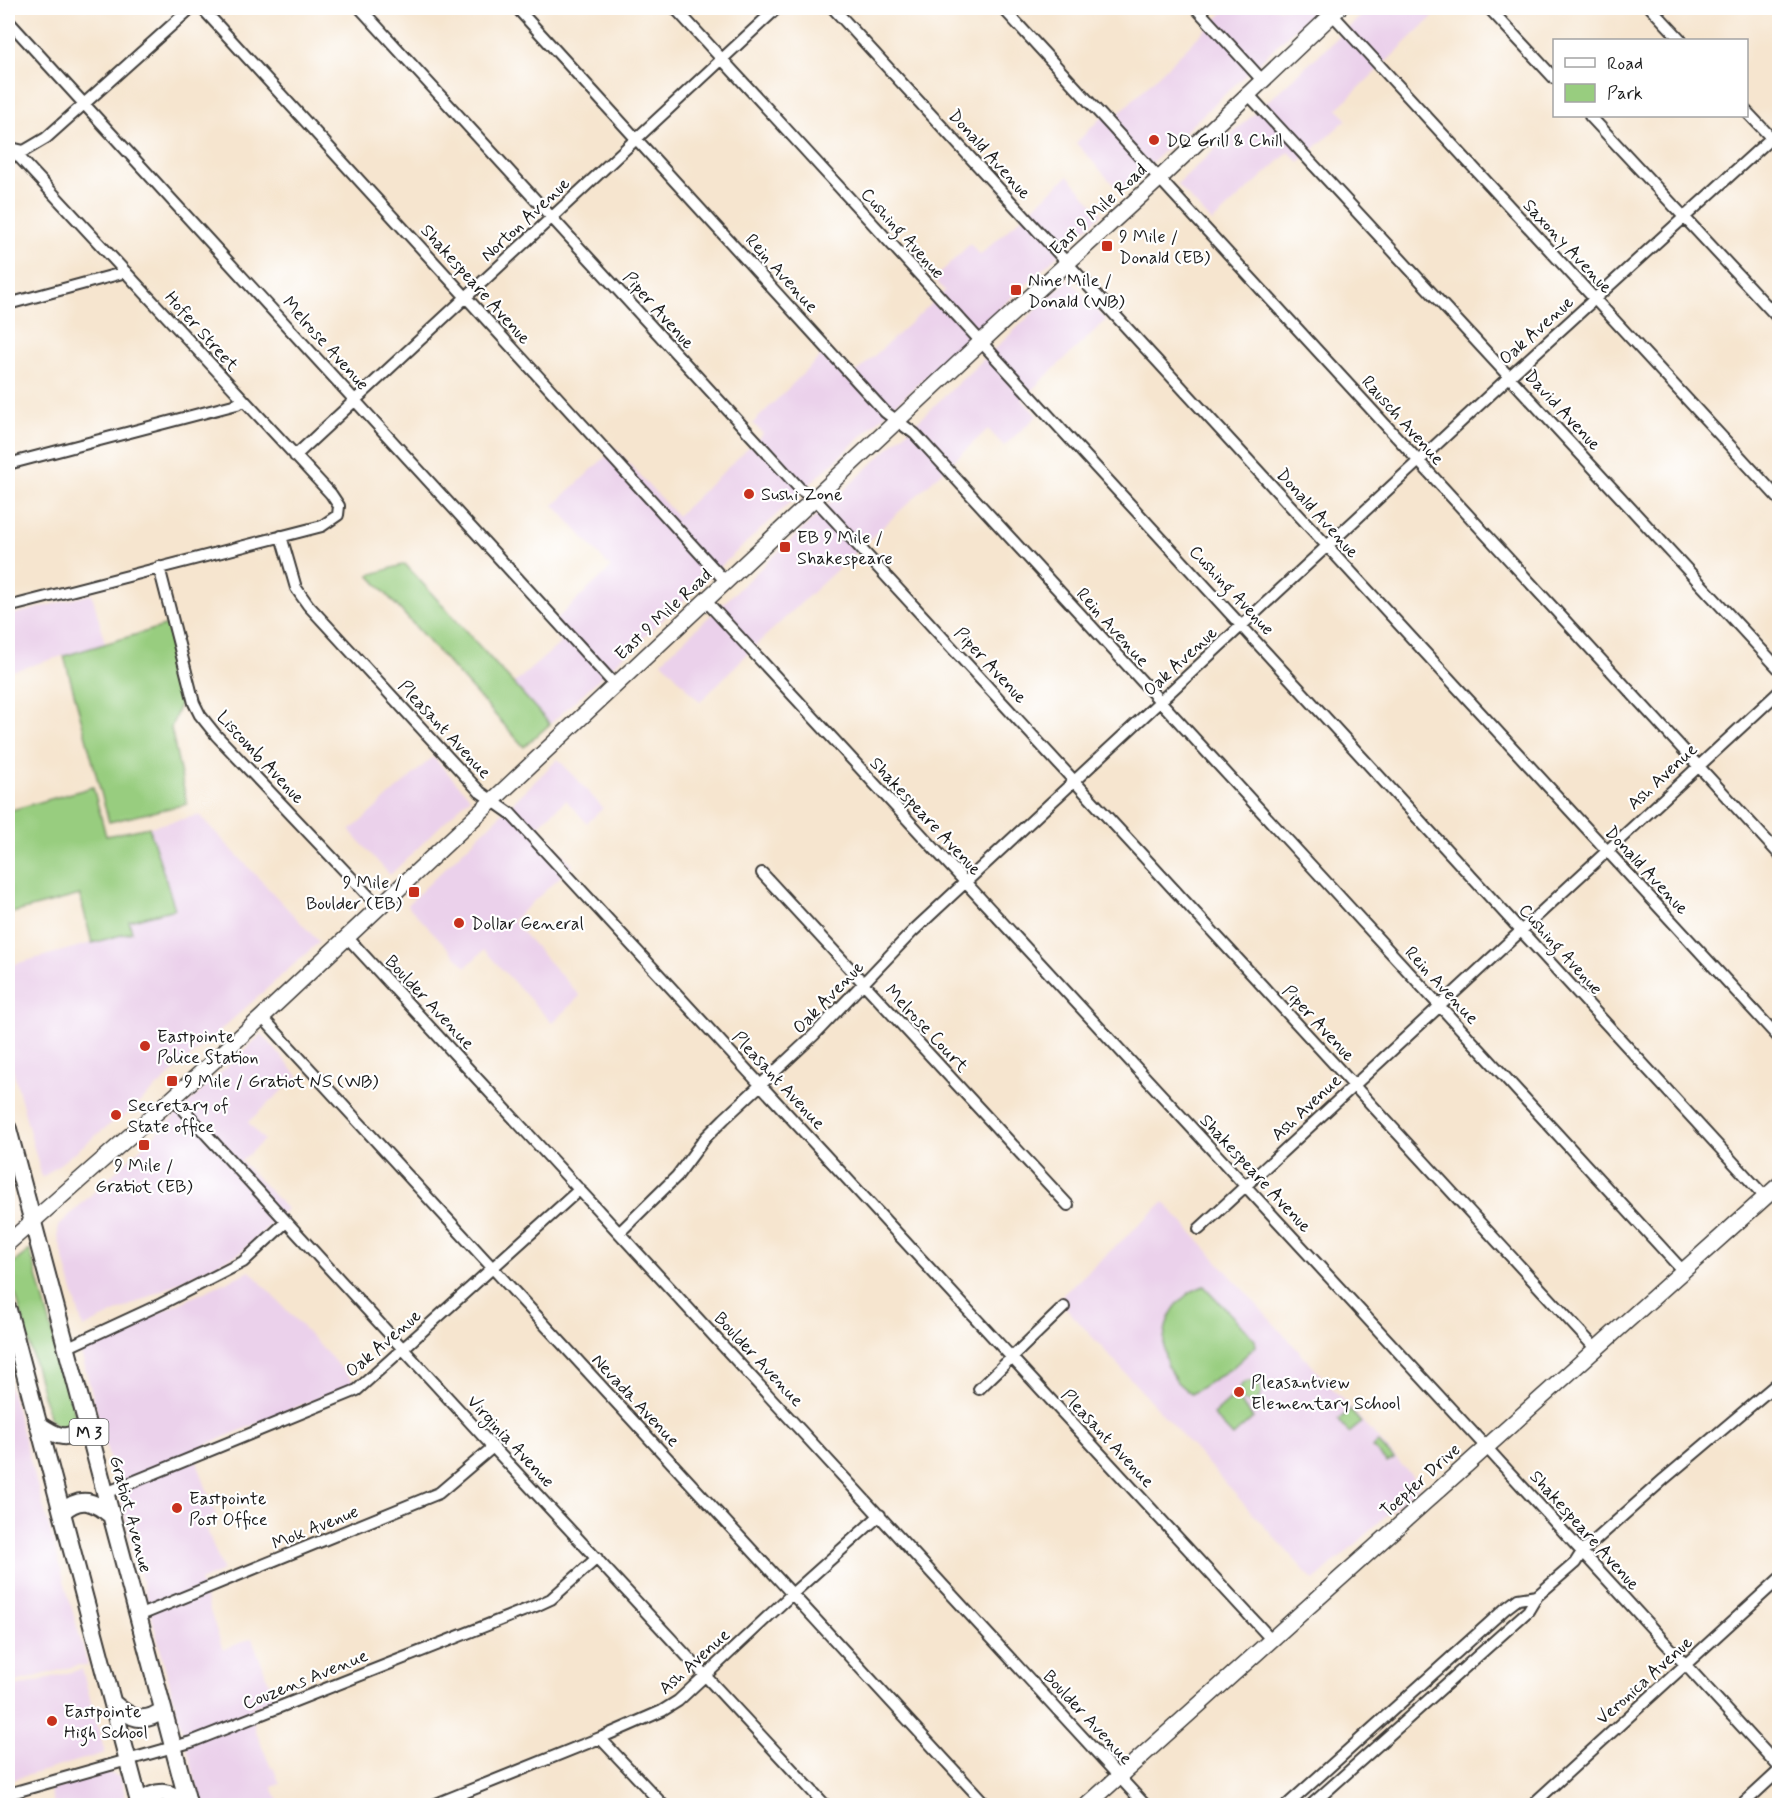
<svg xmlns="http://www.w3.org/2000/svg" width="1787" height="1813" viewBox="0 0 1787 1813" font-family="Mynerve,sans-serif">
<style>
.built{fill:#ebd1eb}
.green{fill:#98cd7f;stroke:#5a744e;stroke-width:1.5}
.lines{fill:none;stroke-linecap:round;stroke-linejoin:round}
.street-casing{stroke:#3d3a37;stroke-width:14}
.secondary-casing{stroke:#3d3a37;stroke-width:18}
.primary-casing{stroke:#3d3a37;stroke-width:20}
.street{stroke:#fff;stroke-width:10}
.secondary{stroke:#fff;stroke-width:15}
.primary{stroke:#fff;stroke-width:16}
.poi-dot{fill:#c8321e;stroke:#fff;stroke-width:2}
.labels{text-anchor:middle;stroke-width:4.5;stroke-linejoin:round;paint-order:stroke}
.shield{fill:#fff;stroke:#606060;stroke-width:1.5}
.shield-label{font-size:16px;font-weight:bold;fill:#1c1c1c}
.poi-label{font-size:18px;fill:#1c1c1c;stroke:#fff;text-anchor:start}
.street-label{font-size:18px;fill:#1c1c1c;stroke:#fff}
</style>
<rect width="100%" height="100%" fill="#fff"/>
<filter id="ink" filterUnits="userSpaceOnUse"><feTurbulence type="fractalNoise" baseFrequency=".0167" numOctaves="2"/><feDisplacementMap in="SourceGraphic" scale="12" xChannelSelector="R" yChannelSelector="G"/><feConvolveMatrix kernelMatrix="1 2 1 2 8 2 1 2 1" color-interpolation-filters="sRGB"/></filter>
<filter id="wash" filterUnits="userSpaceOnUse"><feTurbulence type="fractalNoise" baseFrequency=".008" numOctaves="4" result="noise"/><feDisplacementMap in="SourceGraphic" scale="24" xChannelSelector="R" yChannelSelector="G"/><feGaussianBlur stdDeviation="1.35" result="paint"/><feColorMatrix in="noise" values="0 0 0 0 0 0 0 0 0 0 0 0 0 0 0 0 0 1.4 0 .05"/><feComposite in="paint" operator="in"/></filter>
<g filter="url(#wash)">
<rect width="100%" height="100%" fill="#f6e5cf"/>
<path class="built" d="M1228 8H1317L1120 192 1076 143 1110 109 1116 116Z
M1370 8H1442L1337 109 1347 119 1299 162 1289 152 1212 222 1177 184Z
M1068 176 1102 214 550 724 513 684 562 642 548 627 611 568 554 505 615 448 677 516 763 434 753 423 823 354 848 380 945 291 934 279 970 244 980 255Z
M1069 279 1106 320 1022 399 1037 416 1004 446 988 429 758 643 700 702 662 661Z
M92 594 105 643 13 671 8 651V616Z
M433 757 470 797 390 875 350 831Z
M558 759 603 808 587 823 566 800 538 826 573 865 512 921 580 996 552 1023 484 950 466 967 407 905Z
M199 815 319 942 120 1120 113 1122 42 1178 8 1051V966L131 932 129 921 175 909 149 827Z
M262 1034 298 1076 248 1122 264 1140 241 1161 287 1209 240 1253 83 1328 58 1237V1226Z
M1164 1202 1420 1485 1314 1581 1058 1299Z
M250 1271 355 1383 193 1450 216 1516 204 1522 223 1571 200 1581 223 1650 252 1638 275 1699 252 1708 255 1729 271 1768 273 1767 280 1784 272 1787 280 1805H202L80 1349Z
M8 1381 88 1666 79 1665 8 1684Z
M82 1669 105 1753 8 1781V1689Z
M105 1772 120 1777 128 1805H54L50 1790Z"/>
<path class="green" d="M405 564 550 724 524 747 369 575Z
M168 625 180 704 171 728 187 804 109 822 64 656Z
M93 787 106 836 149 827 175 909 129 921 132 932 92 943 80 895 8 914V811Z
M30 1250 76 1418 74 1426C63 1429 55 1428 49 1417L17 1299 8 1277V1267Z
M1204 1286 1255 1340 1256 1346 1232 1368 1191 1394C1186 1390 1181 1386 1177 1382 1156 1356 1161 1314 1188 1294 1192 1291 1199 1288 1204 1286Z
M1239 1392a11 11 0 1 1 22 0a11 11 0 1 1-22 0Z
M1234 1396 1253 1418 1233 1436 1213 1415Z
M1350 1410 1361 1423 1349 1433 1338 1420Z
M1378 1442 1394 1459 1387 1463 1373 1448Z"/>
</g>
<g filter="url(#ink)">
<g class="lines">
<defs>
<path id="street" d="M202 8 726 582
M360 8 801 490 815 499 829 514 1595 1348
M517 8 885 412 915 434 1683 1271
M675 8 1765 1197
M833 8 1780 1039
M1003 8 1780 855
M1196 8 1262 80
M1489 8 1554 78
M1651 8 1681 40
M1332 14 1780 500
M11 24 615 685
M1248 94 1780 670
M1746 111 1780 147
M1590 116 1780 320
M8 145 331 494 339 506 338 515 322 526 8 607
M11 148 24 151 46 138 191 8
M8 304 126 272
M295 456 777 8
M8 464 237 404 243 400
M281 536 296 588 308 605 480 792 510 813 1271 1639
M159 567 194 703 200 715 216 735 379 907
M706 601 1486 1447 1780 1768
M762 873 1068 1205
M347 937 1146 1806
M262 1017 987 1806
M173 1098 493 1447 826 1806
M1199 1229 1780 691
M620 1232 677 1176 706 1137 724 1119 814 1035 913 931 1509 377 1780 130
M66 1348 161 1304 243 1262 286 1222
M979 1389 1064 1307
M106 1493 357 1390 580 1189
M138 1616 439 1493 493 1447
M600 1738 664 1806
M8 1794 191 1742 538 1605 551 1599 597 1558
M431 1806 600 1738 662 1711 678 1701 792 1594 880 1515
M1286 1806 1505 1609 1518 1599 1537 1596
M1310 1806 1528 1611 1537 1596 1575 1563 1582 1552 1664 1479 1780 1381
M1531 1806 1780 1578
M1741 1806 1780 1770"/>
<path id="secondary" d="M8 1243 173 1098 262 1017 981 342 1160 178 1339 8
M1086 1806 1780 1184"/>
<path id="primary" d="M8 1129 189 1806
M8 1310 140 1806
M38 1424C58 1438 68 1442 87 1425
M62 1512C81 1495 94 1501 112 1516
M113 1703C130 1718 143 1725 163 1710
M140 1803C157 1788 171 1790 188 1806"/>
</defs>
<use href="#street" class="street-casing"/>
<use href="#secondary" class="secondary-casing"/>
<use href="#primary" class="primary-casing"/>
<use href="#street" class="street"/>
<use href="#secondary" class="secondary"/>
<use href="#primary" class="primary"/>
</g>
</g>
<g class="poi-dot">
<circle cx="1154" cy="140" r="6"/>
<rect x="1101" y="240" width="12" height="12" rx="3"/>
<rect x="1010" y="284" width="12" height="12" rx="3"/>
<circle cx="749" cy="494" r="6"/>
<rect x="779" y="541" width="12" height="12" rx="3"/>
<rect x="408" y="886" width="12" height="12" rx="3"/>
<circle cx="459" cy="923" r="6"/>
<circle cx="145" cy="1046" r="6"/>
<rect x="166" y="1075" width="12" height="12" rx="3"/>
<circle cx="116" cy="1115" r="6"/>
<rect x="138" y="1139" width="12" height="12" rx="3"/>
<circle cx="1239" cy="1392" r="6"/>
<circle cx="177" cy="1508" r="6"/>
<circle cx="52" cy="1721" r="6"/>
</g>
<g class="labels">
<rect class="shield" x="69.5" y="1419" width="39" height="26" rx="4.5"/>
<g class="shield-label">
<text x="89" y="1438">M 3</text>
</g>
<g class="poi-label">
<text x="1166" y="146">DQ Grill &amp; Chill</text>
<text x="1119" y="242">9 Mile /<tspan x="1119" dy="21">Donald (EB)</tspan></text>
<text x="1028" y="286">Nine Mile /<tspan x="1028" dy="21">Donald (WB)</tspan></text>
<text x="761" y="500">Sushi Zone</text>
<text x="797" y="543">EB 9 Mile /<tspan x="797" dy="21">Shakespeare</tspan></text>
<text x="402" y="888" text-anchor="end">9 Mile /<tspan x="402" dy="21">Boulder (EB)</tspan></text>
<text x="471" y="929">Dollar General</text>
<text x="157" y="1042">Eastpointe<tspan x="157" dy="21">Police Station</tspan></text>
<text x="184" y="1087">9 Mile / Gratiot NS (WB)</text>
<text x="128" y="1111">Secretary of<tspan x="128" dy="21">State office</tspan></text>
<text x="144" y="1171" text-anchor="middle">9 Mile /<tspan x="144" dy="21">Gratiot (EB)</tspan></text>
<text x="1251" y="1388">Pleasantview<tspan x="1251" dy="21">Elementary School</tspan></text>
<text x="189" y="1504">Eastpointe<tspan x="189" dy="21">Post Office</tspan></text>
<text x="64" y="1717">Eastpointe<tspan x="64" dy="21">High School</tspan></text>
</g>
<g class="street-label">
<text transform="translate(990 154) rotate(48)" y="6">Donald Avenue</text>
<text transform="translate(1098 209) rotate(-43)" y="6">East 9 Mile Road</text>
<text transform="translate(525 219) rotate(-43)" y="6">Norton Avenue</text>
<text transform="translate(903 233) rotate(48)" y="6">Cushing Avenue</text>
<text transform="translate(1568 246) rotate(47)" y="6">Saxony Avenue</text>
<text transform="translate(782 273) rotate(48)" y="6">Rein Avenue</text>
<text transform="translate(476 284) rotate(48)" y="6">Shakespeare Avenue</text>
<text transform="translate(659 310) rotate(48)" y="6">Piper Avenue</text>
<text transform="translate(1536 330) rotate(-42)" y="6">Oak Avenue</text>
<text transform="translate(202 331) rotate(48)" y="6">Hofer Street</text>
<text transform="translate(326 343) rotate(48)" y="6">Melrose Avenue</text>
<text transform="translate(1563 410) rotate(47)" y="6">David Avenue</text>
<text transform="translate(1403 420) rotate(48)" y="6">Rausch Avenue</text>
<text transform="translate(1318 513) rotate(48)" y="6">Donald Avenue</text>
<text transform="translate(1232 590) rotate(47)" y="6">Cushing Avenue</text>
<text transform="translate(663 614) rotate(-43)" y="6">East 9 Mile Road</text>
<text transform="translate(1113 627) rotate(48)" y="6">Rein Avenue</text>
<text transform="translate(1180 661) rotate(-43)" y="6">Oak Avenue</text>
<text transform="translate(991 665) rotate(47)" y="6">Piper Avenue</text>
<text transform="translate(445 729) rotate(47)" y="6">Pleasant Avenue</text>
<text transform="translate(261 757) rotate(47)" y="6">Liscomb Avenue</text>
<text transform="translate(1662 776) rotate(-43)" y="6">Ash Avenue</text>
<text transform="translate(926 816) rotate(47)" y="6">Shakespeare Avenue</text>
<text transform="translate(1647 870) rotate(47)" y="6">Donald Avenue</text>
<text transform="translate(1561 949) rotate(48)" y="6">Cushing Avenue</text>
<text transform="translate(1442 985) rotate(47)" y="6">Rein Avenue</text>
<text transform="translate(828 997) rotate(-46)" y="6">Oak Avenue</text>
<text transform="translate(430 1002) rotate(47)" y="6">Boulder Avenue</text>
<text transform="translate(1319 1023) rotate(47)" y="6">Piper Avenue</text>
<text transform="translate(927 1028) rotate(47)" y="6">Melrose Court</text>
<text transform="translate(779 1080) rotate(47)" y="6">Pleasant Avenue</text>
<text transform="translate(1306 1107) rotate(-43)" y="6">Ash Avenue</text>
<text transform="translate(1256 1173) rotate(47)" y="6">Shakespeare Avenue</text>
<text transform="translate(383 1343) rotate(-41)" y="6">Oak Avenue</text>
<text transform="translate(759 1359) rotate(47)" y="6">Boulder Avenue</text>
<text transform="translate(636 1400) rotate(47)" y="6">Nevada Avenue</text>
<text transform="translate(1108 1438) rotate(47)" y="6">Pleasant Avenue</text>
<text transform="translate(511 1441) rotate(47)" y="6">Virginia Avenue</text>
<text transform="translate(1420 1480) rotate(-42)" y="6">Toepfer Drive</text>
<text transform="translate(131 1514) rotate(75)" y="6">Gratiot Avenue</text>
<text transform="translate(315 1527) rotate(-22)" y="6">Mok Avenue</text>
<text transform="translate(1585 1530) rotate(48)" y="6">Shakespeare Avenue</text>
<text transform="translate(694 1661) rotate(-42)" y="6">Ash Avenue</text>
<text transform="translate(305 1679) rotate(-22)" y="6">Couzens Avenue</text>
<text transform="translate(1644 1680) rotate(-42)" y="6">Veronica Avenue</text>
<text transform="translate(1088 1717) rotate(47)" y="6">Boulder Avenue</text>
</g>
</g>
<rect width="1787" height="1813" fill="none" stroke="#fff" stroke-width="30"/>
<rect x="1553" y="39" width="195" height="78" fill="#ffffff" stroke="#a4a4a4" stroke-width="1.5"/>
<rect x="1565" y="58" width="30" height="9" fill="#ffffff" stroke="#a4a4a4" stroke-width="1.5"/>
<text x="1607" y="69" font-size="18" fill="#1c1c1c">Road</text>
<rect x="1565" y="84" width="30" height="18" fill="#98cd7f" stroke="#a4a4a4" stroke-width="1.5"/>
<text x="1607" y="99" font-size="18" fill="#1c1c1c">Park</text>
</svg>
